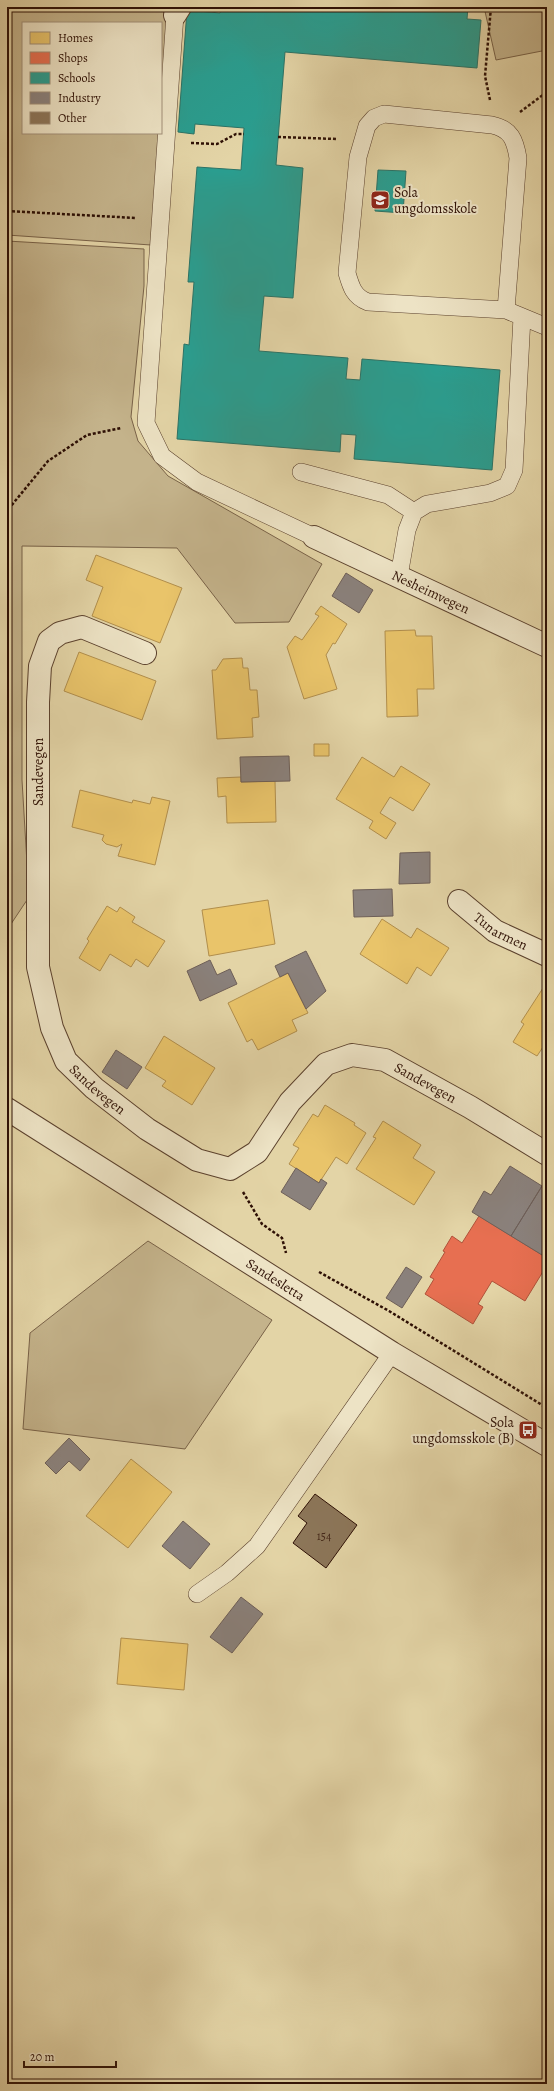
<svg xmlns="http://www.w3.org/2000/svg" width="554" height="2091" viewBox="0 0 554 2091" font-family="Alegreya,serif">
<style>
.green{fill:#c4b38b;stroke:#796248}
.homes{fill:#e9c46a;stroke:#b18e4c}
.shops{fill:#e76f51;stroke:#b0523a}
.schools{fill:#2a9d8f;stroke:#2b7366}
.industry{fill:#8a817c;stroke:#6e5f58}
.building{fill:#8c7659;stroke:#2e1005}
.lines{fill:none;stroke-linecap:round;stroke-linejoin:round}
.service-casing{stroke:#5b412d;stroke-width:18}
.minor-casing{stroke:#5b412d;stroke-width:24}
.tertiary-casing{stroke:#5b412d;stroke-width:24}
.path{stroke:#2e1005;stroke-width:2.5;stroke-dasharray:3 2;stroke-linecap:butt}
.service{stroke:#ede3c5;stroke-width:17}
.minor{stroke:#ede3c5;stroke-width:22}
.tertiary{stroke:#ede3c5;stroke-width:22}
.labels{text-anchor:middle;stroke-width:4;stroke-linejoin:round;paint-order:stroke}
.number-label{font-size:12px;fill:#462a1a}
.poi-label{font-size:14px;fill:#2e1005;stroke:#ede3c5;text-anchor:start}
.street-label{font-size:14px;fill:#2e1005;stroke:#ede3c5}
</style>
<rect width="100%" height="100%" fill="#e3d4a6"/>
<filter id="stains"><feTurbulence type="fractalNoise" baseFrequency=".005" numOctaves="4"/><feColorMatrix values="0 0 0 0 .2 0 0 0 0 .09 0 0 0 0 .02 0 0 0 .5 -.17"/></filter>
<radialGradient id="worn" r=".72"><stop offset=".6" stop-color="#630" stop-opacity="0"/><stop offset="1" stop-color="#630" stop-opacity=".3"/></radialGradient>
<path class="green" d="M7 7H168L161 109V23H23V133H159L151 245 7 235Z
M484 7H547V50L496 60Z
M7 241 144 249V286L131 417 138 441 168 476 322 564 289 622 235 623 177 548 22 546V780L29 897 7 930Z
M148 1241 272 1320 185 1449 23 1429 30 1333Z"/>
<path class="homes" d="M96 555 182 588 160 643 92 616 103 587 86 580Z
M321 606 347 624 335 644 333 643 326 655 337 689 304 699 287 647 295 636 302 640 319 616 315 614Z
M415 630 416 636H432L434 689H417L418 716 387 717 385 631Z
M79 652 156 681 142 720 64 691Z
M242 658 243 668H248L250 690H257L259 717 252 718 253 737 217 739 212 670H216L223 659Z
M314 744H329V756H314Z
M362 757 394 777 401 766 430 784 413 811 390 797 380 813 396 823 386 839 369 828 373 821 336 799Z
M241 777V782L275 781 276 822 227 823 226 796 218 797 217 778Z
M80 790 132 803 133 800 150 804 152 797 170 801 155 865 118 856 122 844 117 847 106 844 102 840 104 835 72 827Z
M268 900 275 944 209 956 202 910Z
M107 906 117 912 120 907 135 917 132 922 165 941 148 967 136 959 131 967 110 954 100 971 79 958 89 941 87 939Z
M382 919 411 938 417 928 449 948 431 976 417 967 407 984 360 954Z
M288 973 308 1013 292 1020 297 1031 258 1050 252 1039 247 1042 228 1003Z
M543 988 547 990V1041L537 1056 513 1042 524 1024 521 1022Z
M164 1036 215 1068 192 1105 162 1086 166 1081 145 1068Z
M325 1105 355 1123 354 1125 366 1133 347 1164 336 1157 319 1183 289 1164 299 1148 293 1145 313 1114 318 1117Z
M383 1121 421 1145 413 1158 435 1172 414 1205 356 1169 376 1138 373 1137Z
M131 1459 172 1492 128 1548 86 1516Z
M121 1638 188 1644 184 1690 117 1684Z"/>
<path class="shops" d="M479 1216 547 1258V1265L525 1301 492 1281 478 1304 483 1307 473 1324 425 1294 434 1279 430 1277 445 1252 443 1251 452 1236 462 1243Z"/>
<path class="schools" d="M220 7H468L467 19 481 20 477 68 285 52 276 165 303 168 293 298 264 296 259 351 348 358 346 379 360 380 362 359 500 370 492 470 354 459 356 435 341 434 340 452 177 439 184 344 189 345 194 282H188L197 167 241 170 244 128 195 124 194 134 178 132 187 10 220 13Z
M378 170 406 171 403 213 375 211Z"/>
<path class="industry" d="M346 573 373 590 359 613 332 596Z
M289 756 290 781 241 782 240 757Z
M430 852V883L399 884 400 853Z
M392 889 393 916 354 917 353 890Z
M306 951 326 991 306 1009 288 973 280 977 275 966Z
M210 960 217 975 230 969 237 984 200 1001 187 971Z
M116 1050 142 1067 127 1089 102 1072Z
M510 1166 542 1186 511 1236 472 1212 484 1191 491 1195Z
M296 1168 319 1183 321 1179 327 1183 310 1210 281 1192Z
M542 1186 547 1189V1258L511 1236Z
M406 1267 422 1277 402 1308 386 1298Z
M69 1438 90 1459 80 1471 69 1461 56 1474 45 1463Z
M183 1521 210 1544 190 1569 162 1546Z
M241 1597 263 1614 232 1653 210 1637Z"/>
<path class="building" d="M315 1494 357 1525 326 1568 293 1543 307 1523 298 1516Z"/>
<g class="lines">
<defs>
<path id="service" d="M175 15 146 423 162 456 197 482 314 537
M506 310 518 158C515 140 511 129 492 125L384 114 374 118 367 126 358 157 347 273C351 287 354 297 368 302L506 310 547 327
M301 472 388 495 414 512
M399 576 407 530 414 512 427 504 490 493 507 486 514 470 522 317
M197 1594 227 1573 257 1546 392 1353"/>
<g id="minor">
<path d="M175 15 180 7"/>
<path id="s1" d="M314 537 547 646"/>
<path id="s2" d="M145 653 82 627 60 633 49 641 40 666 38 702V967L52 1028 66 1061 94 1088 147 1129 197 1160 230 1169 257 1152 290 1102 326 1064 352 1055 385 1060 470 1107 547 1154"/>
<path id="s3" d="M459 901 495 931 547 955"/>
</g>
<g id="tertiary">
<path id="s4" d="M7 1109 392 1353 547 1445"/>
</g>
</defs>
<use href="#service" class="service-casing"/>
<use href="#minor" class="minor-casing"/>
<use href="#tertiary" class="tertiary-casing"/>
<path class="path" d="M490 100 485 76 491 7
M520 112 547 92
M278 137 337 139
M191 143 217 144 236 134H244
M7 211 136 218
M7 514 11 506 48 461 87 435 121 428
M243 1192 262 1224 282 1238 286 1253
M319 1272 389 1311 547 1408"/>
<use href="#service" class="service"/>
<use href="#minor" class="minor"/>
<use href="#tertiary" class="tertiary"/>
</g>
<defs>
<symbol id="school-square" viewBox="-11 -11 22 22"><rect x="-9" y="-9" width="18" height="18" rx="4" fill="#8f2418" stroke="#ede3c5"/><path d="M0-5L7-2L0 1L-7-2ZM-4 1L0 2.5L4 1V4Q0 6-4 4Z" fill="#fff"/></symbol>
<symbol id="bus-square" viewBox="-11 -11 22 22"><rect x="-9" y="-9" width="18" height="18" rx="4" fill="#8f2418" stroke="#ede3c5"/><path d="M-5-6H5V4H4V6H2V4H-2V6H-4V4H-5ZM-3.5-4V0h7V-4ZM-3.5 1.2v1.5H-2V1.2ZM2 1.2v1.5H3.5V1.2Z" fill="#fff"/></symbol>
</defs>
<g fill-rule="evenodd">
<use href="#school-square" x="369" y="189" width="22" height="22"/>
<use href="#bus-square" x="517" y="1419" width="22" height="22"/>
</g>
<g class="labels">
<g class="number-label">
<text x="324" y="1540">154</text>
</g>
<g class="poi-label">
<text x="394" y="197">Sola<tspan x="394" dy="16">ungdomsskole</tspan></text>
<text x="514" y="1427" text-anchor="end">Sola<tspan x="514" dy="16">ungdomsskole (B)</tspan></text>
</g>
<g class="street-label">
<text dy="5" stroke="none"><textPath href="#s1" startOffset="129">Nesheimvegen</textPath></text>
<text transform="translate(38 772) rotate(-90)" y="5">Sandevegen</text>
<text dy="5" stroke="none"><textPath href="#s3" startOffset="52">Tunarmen</textPath></text>
<text dy="5" stroke="none"><textPath href="#s2" startOffset="981">Sandevegen</textPath></text>
<text dy="5" stroke="none"><textPath href="#s2" startOffset="573">Sandevegen</textPath></text>
<text dy="5" stroke="none"><textPath href="#s4" startOffset="318">Sandesletta</textPath></text>
</g>
</g>
<rect width="554" height="2091" fill="none" stroke="#e3d4a6" stroke-width="24"/>
<rect x="8" y="8" width="538" height="2075" fill="none" stroke="#2e1005" stroke-width="2"/>
<rect x="12" y="12" width="530" height="2067" fill="none" stroke="#2e1005"/>
<rect x="22" y="22" width="140" height="112" fill="#ede3c5" stroke="#a18f78"/>
<rect x="30" y="32" width="20" height="12" fill="#e9c46a" stroke="#a18f78"/>
<text x="58" y="42" font-size="12" fill="#2e1005">Homes</text>
<rect x="30" y="52" width="20" height="12" fill="#e76f51" stroke="#a18f78"/>
<text x="58" y="62" font-size="12" fill="#2e1005">Shops</text>
<rect x="30" y="72" width="20" height="12" fill="#2a9d8f" stroke="#a18f78"/>
<text x="58" y="82" font-size="12" fill="#2e1005">Schools</text>
<rect x="30" y="92" width="20" height="12" fill="#8a817c" stroke="#a18f78"/>
<text x="58" y="102" font-size="12" fill="#2e1005">Industry</text>
<rect x="30" y="112" width="20" height="12" fill="#8c7659" stroke="#a18f78"/>
<text x="58" y="122" font-size="12" fill="#2e1005">Other</text>
<path d="M24 2061v6h92v-6" fill="none" stroke="#2e1005" stroke-width="2"/>
<text x="30" y="2061" font-size="12" fill="#2e1005" stroke="#ede3c5" stroke-width="3" paint-order="stroke">20 m</text>
<rect width="100%" height="100%" filter="url(#stains)"/>
<rect width="100%" height="100%" fill="url(#worn)"/>
</svg>
